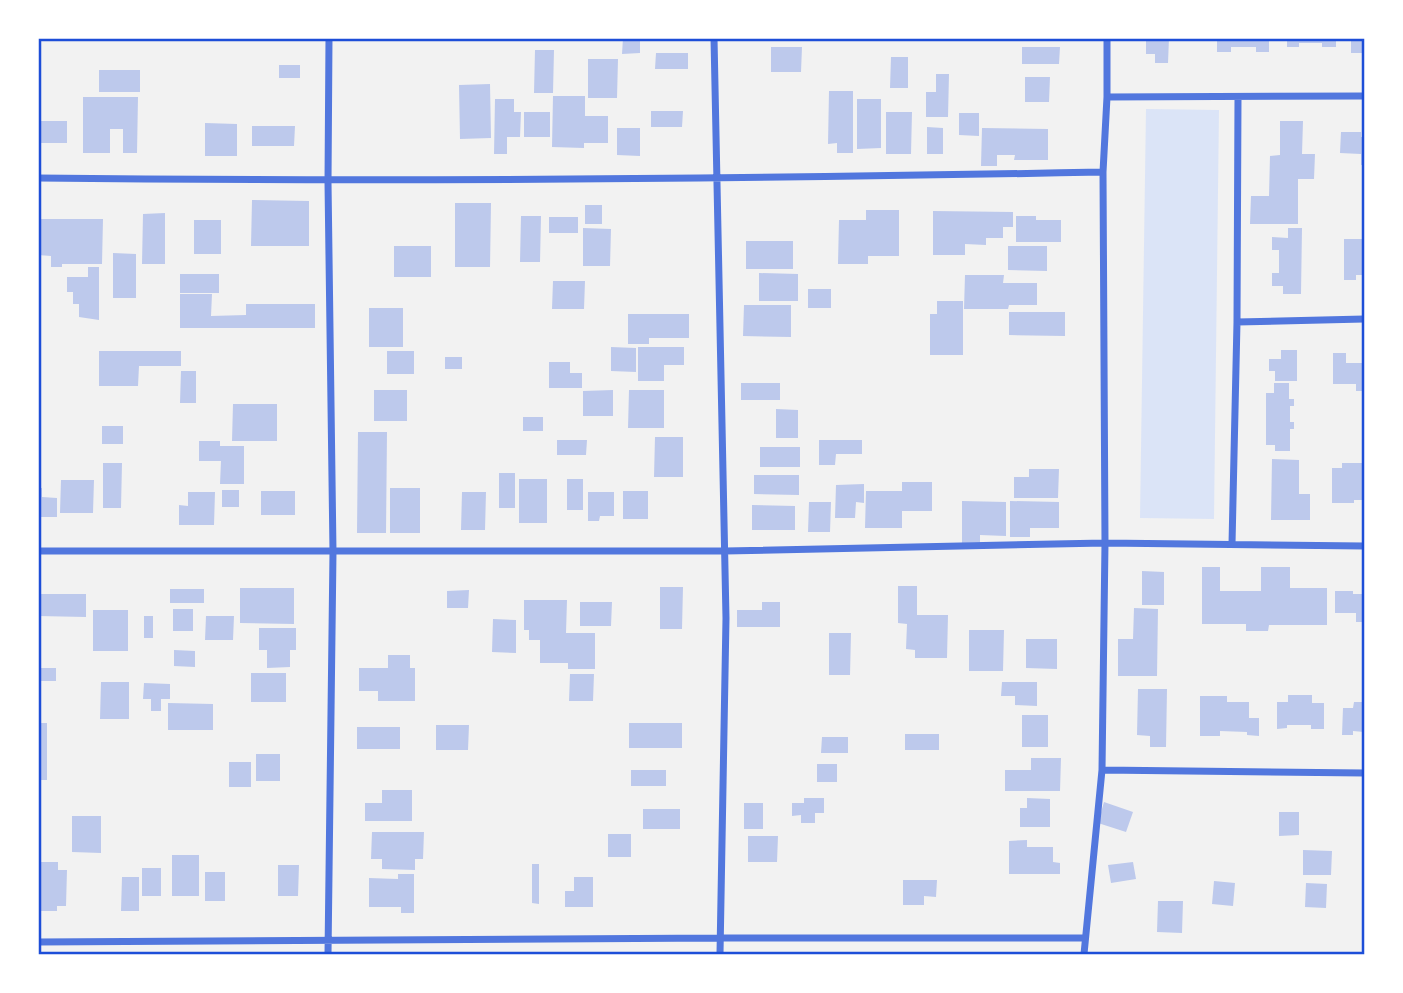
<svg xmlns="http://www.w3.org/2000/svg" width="1403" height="993" viewBox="0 0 1403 993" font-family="'PT Sans',sans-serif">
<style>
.green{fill:#dbe4f7}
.building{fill:#bdc9ec}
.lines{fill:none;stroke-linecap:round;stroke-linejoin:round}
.minor{stroke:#5277de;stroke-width:7}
.neatline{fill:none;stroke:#1d4ed8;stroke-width:2.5}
</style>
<rect width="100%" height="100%" fill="#f2f2f2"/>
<path class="green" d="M1146 109 1219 110 1214 519 1140 518Z"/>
<path class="building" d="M623 38H640V53L622 54Z
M1146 38H1169L1168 63H1155V54H1146Z
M1217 38H1269V52H1256V47H1231V52H1217Z
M1287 38H1336V47H1322V43H1299V47H1287Z
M1351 38H1364V53H1351Z
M771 47H802L801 72H771Z
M1022 47H1060L1059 64H1022Z
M535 50H554L553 93H534Z
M656 53H688V69H655Z
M891 57H908V88H890Z
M588 59H618L617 98H588Z
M279 65H300V78H279Z
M99 70H140V92H99Z
M936 74H949L948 117H926V92H936Z
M1025 77H1050L1049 102H1025Z
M490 84 491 138 460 139 459 85Z
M829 91H853V153H837V143L828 144Z
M553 96H585V116H608V143H584V148L552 147Z
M83 97H138L137 153H123V129H110V153H83Z
M495 99H514V112H521L520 137H507V154H494Z
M857 99H881V148L857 149Z
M651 111H683L682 127H651Z
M524 112H550V137H524Z
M886 112H912L911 154H886Z
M959 113H979V136L959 135Z
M38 121H67V143H38Z
M1280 121H1303L1302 154H1315L1314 179H1298V224H1250L1251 196H1269L1270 156 1280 155Z
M205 123 237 124V156H205Z
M252 126H295L294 146H252Z
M927 127 943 128V154H927Z
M617 128H640V156L617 155Z
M982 128 1048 129V160H1014L1015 155H997V166H981Z
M1341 132H1361V137H1364V165H1361V154L1340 153Z
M252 200 309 201V246H251Z
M455 203H491L490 267H455Z
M585 205H602V224H585Z
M866 210H899V256H868V264H838L839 220H866Z
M933 211 1013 212V227H1003V238H986V245L965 244V255H933Z
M165 213V264H142L143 214Z
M521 216H541L540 262H520Z
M1016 216H1036V220H1061V242H1016Z
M549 217H578V233H549Z
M38 219H103L102 264H62V267H51V256L38 255Z
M194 220H221V254H194Z
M583 228 611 229 610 266H583Z
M1288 228H1302L1301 294H1283V286H1272V273H1279V250H1272V237L1288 238Z
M1344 239H1363L1364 275H1356V280H1344Z
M746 241H793V269H746Z
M394 246H431V277H394Z
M1008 246H1047V271L1008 270Z
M113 253 136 254V298H113Z
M88 267H99V320L79 317V304H73V292H67V277H88Z
M759 273 798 274V301H759Z
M180 274H219V293H180Z
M965 275H1004L1003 283H1037V305H1009L1008 309H964Z
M553 281H585L584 309H552Z
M808 289H831V308H808Z
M180 294H212L211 316 246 315V304H315V328H180Z
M937 301H963V355H930V314H937Z
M744 305H791V337L743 336Z
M369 308H403V347H369Z
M1009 312H1065V336L1009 335Z
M628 314H689V338H649V344H628Z
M611 347 636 348V372L611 371Z
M638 347H684V365H664V381H638Z
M1281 350H1297V381H1275V371H1269V359H1281Z
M99 351H181V366H139L138 386H99Z
M387 351H414V374H387Z
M1333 353H1346V363H1364V391H1356V384H1333Z
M445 357H462V369H445Z
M549 362H570V373H582V388H549Z
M181 371H196V403H180Z
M741 383H780V400H741Z
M1274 383H1289V399H1294V406H1290V422H1294V429H1290V451H1275V445H1266V393H1274Z
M374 390H407V421H374Z
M613 390V416H583V391Z
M629 390H664V428H628Z
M233 404H277V441H232Z
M776 409 798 410V438H776Z
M523 417H543V431H523Z
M102 426H123V444H102Z
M358 432H387L386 533H357Z
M655 437H683V477H654Z
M557 440H587L586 455H557Z
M819 440H862V454H836L835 465H819Z
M199 441H220V446H244V484H220L221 461H199Z
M760 447H800V467H760Z
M1272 459 1299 460V494H1310V520H1271Z
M103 463H122L121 508H103Z
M1342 463H1363L1364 500H1354V503H1332V468H1342Z
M1029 469H1059L1058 498H1014V477H1029Z
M499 473H515V508H499Z
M754 475H799V495L754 494Z
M519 479H547V523H519Z
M567 479H583V510H567Z
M61 480H94L93 513H60Z
M902 482H932V511H902V528H865L866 491H902Z
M864 484V503L856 502 855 518H835L836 485Z
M38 488H42V497L57 498V517H38Z
M390 488H420V533H390Z
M222 490H239V507H222Z
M261 491H295V515H261Z
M623 491H648V519H623Z
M188 492H215L214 525H179V505L188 506Z
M462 492H486L485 530H461Z
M588 492H614V516H600L599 521H588Z
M962 501 1006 502V536L980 535V542L962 543Z
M1010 501 1059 502V528H1030V537H1010Z
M809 502H831L830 532H808Z
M752 505 795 506V530H752Z
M1202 567H1220V591H1261V567H1290V588H1327V625H1269L1268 631H1246V624H1202Z
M1142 571 1164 572V605H1142Z
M898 586H917V615H948L947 658H915V650L906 649 907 624 898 623Z
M660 587H683L682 629H660Z
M240 588H294V624L240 623Z
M170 589H204V603H170Z
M469 590 468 608H447V591Z
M1335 591H1353V594H1364V622H1356V613H1335Z
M38 594H86V617L38 616Z
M524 600H567L566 633H595V669H568V663H540V640H529V630H524Z
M580 602H612L611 626H580Z
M762 602H780V627H737V610H762Z
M1134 608 1158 609 1157 676H1118V639H1133Z
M173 609H193V631H173Z
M93 610H128V651H93Z
M144 616H153V638H144Z
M206 616H234L233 640H205Z
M493 619 516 620V653L492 652Z
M259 628H296V650H290V667L267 668V650H259Z
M969 630H1004L1003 671H969Z
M829 633H851L850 675H829Z
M1026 639H1057V669L1026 668Z
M174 650 195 651V667L174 666Z
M388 655H410V668H415V701H378V691H359V668H388Z
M38 668H56V681H38Z
M251 673H286V702H251Z
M570 674H594L593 701H569Z
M101 682H129V719H100Z
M1002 682H1037V706L1015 705V696H1001Z
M144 683 170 684V699H161V711H151V699H143Z
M1138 689H1167L1166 747H1150V736L1137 735Z
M1288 695H1312V703H1324V729H1311V725H1287V728L1277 729V702H1288Z
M1200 696H1227V702H1249V718H1259V736L1247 735V732L1220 731V736H1200Z
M1354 702H1364V732L1353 731V735H1342L1343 708H1353Z
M168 703 213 704V730H168Z
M1022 715H1048V747H1022Z
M38 723H47V780H38Z
M629 723H682V748H629Z
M436 725H469L468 750H436Z
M357 727H400V749H357Z
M905 734H939V750H905Z
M822 737H848V753H821Z
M256 754H280V781H256Z
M1031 758H1061L1060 791H1005V770H1031Z
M229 762H251V787H229Z
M817 764H837V782H817Z
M631 770H666V786H631Z
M382 790H412V821H365V803H382Z
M804 798H824V813H815V823H801V815L792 816V803H804Z
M1027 798 1050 799V827H1020V808H1027Z
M1104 802 1133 812 1126 832 1098 823Z
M744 803H763V829H744Z
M643 809H680V829H643Z
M1279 812H1299V835L1279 836Z
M72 816H101V853L72 852Z
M372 832H424L423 859H415V870L382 869V859H371Z
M608 834H631V857H608Z
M748 836H778L777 862H748Z
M1027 840V847H1053V862L1060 863V874H1009V841Z
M1303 850 1332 851 1331 875H1303Z
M172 855H199V896H172Z
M39 862H58V870H67L66 906H57V911H38Z
M1133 862 1136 879 1111 883 1108 865Z
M532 864H539V904L532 903Z
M278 865H299L298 896H278Z
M142 868H161V896H142Z
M205 872H225V901H205Z
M398 874H414V913H401V907H369V878L398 879Z
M122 877H139V911H121Z
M574 877H593V907H565V891H574Z
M903 880H937L936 897 924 896V905H903Z
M1214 881 1235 883 1233 906 1212 904Z
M1306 883 1327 884 1326 908 1305 907Z
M1158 901H1183L1182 933 1157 932Z"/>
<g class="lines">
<path class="minor" d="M714 38 726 618 720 954
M1107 97 1364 96
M38 178C393 182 748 179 1103 172
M1237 322 1364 319
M1232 544 1237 322 1238 97
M38 551H725L1105 543 1364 546
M1102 770 1364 773
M38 942 720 938H1085
M328 954 333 552 328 182 329 38
M1084 954 1102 770 1105 543 1103 172 1107 97V38"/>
</g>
<rect width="1403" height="993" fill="none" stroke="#ffffff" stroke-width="80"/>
<rect x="40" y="40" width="1323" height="913" class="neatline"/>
</svg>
